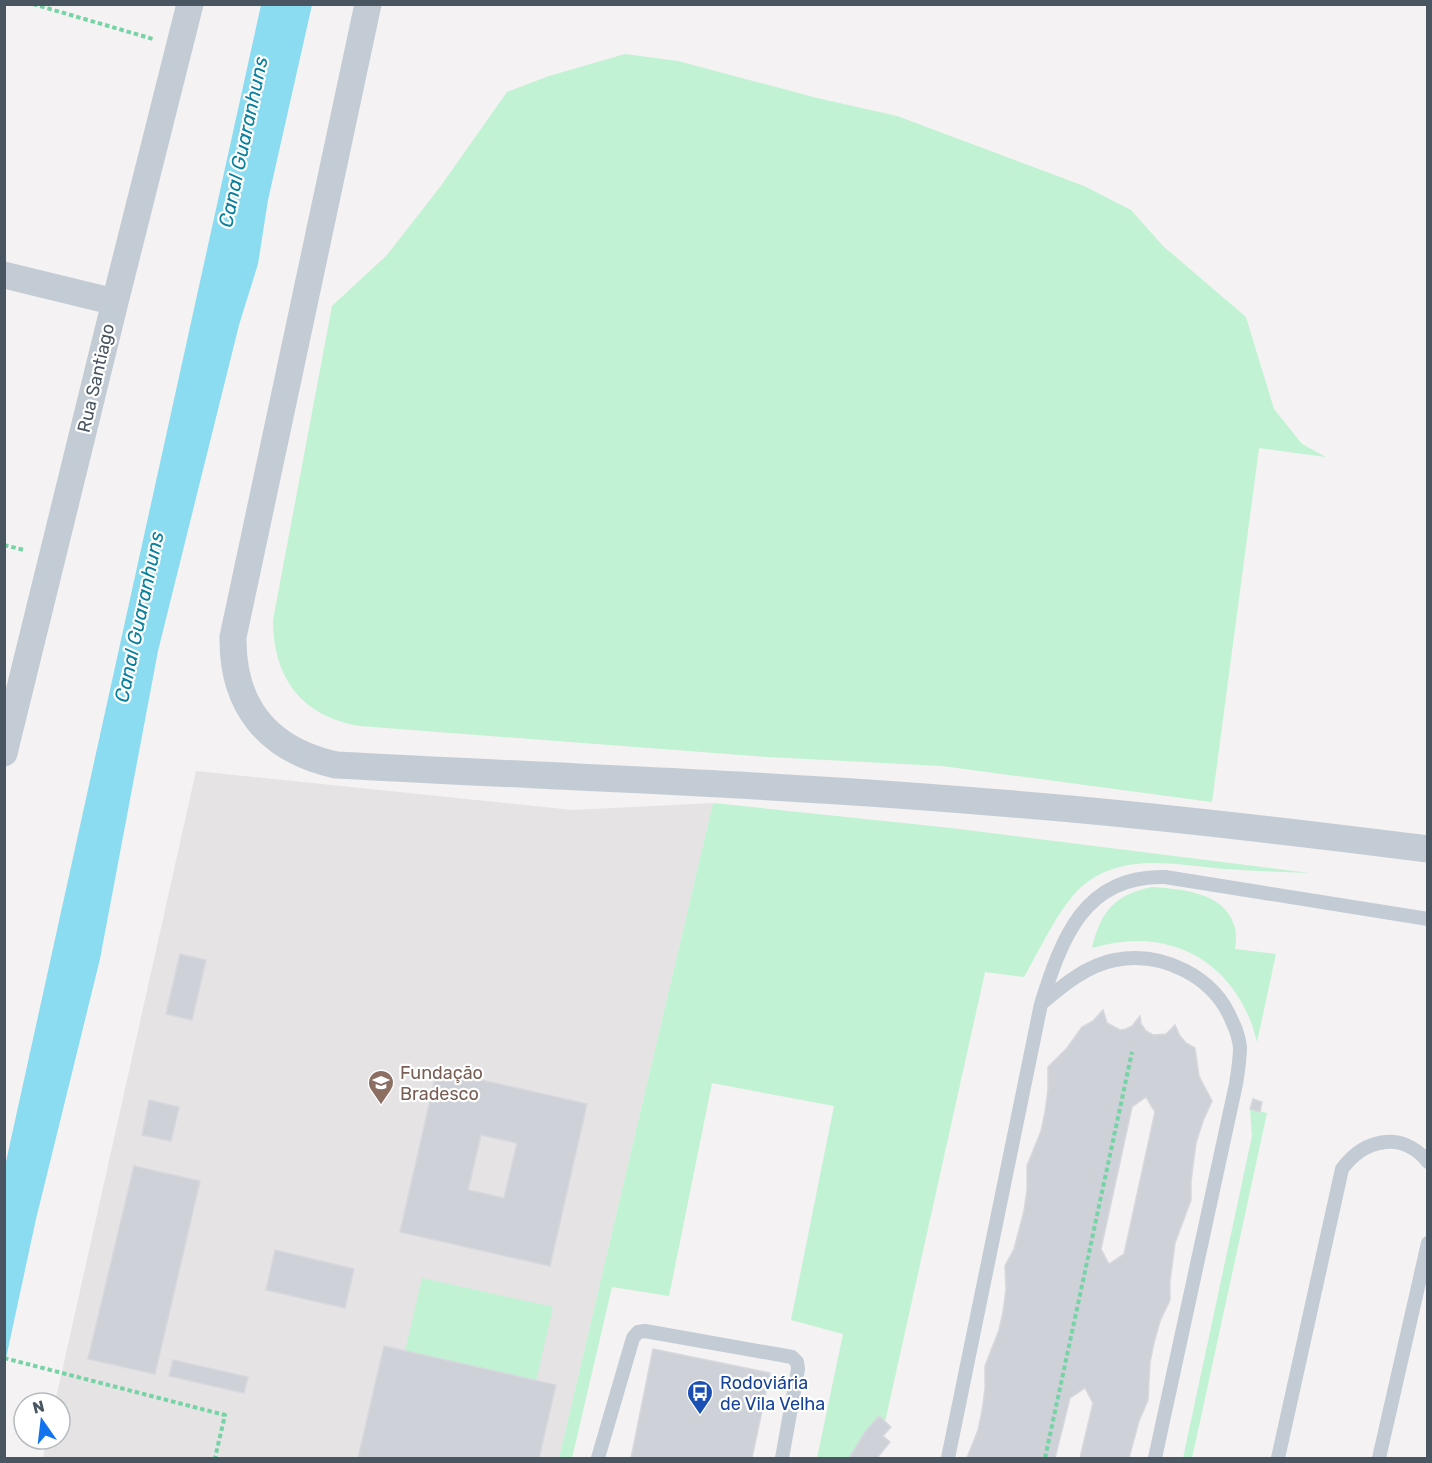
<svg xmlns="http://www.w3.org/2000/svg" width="1432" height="1463" viewBox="0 0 1432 1463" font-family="Rubik,sans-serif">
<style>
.education{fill:#e5e3e4}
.green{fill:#c0f2d3}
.water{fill:#8cdcf1}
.building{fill:#ced1d7;stroke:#d6d8de;stroke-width:1.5;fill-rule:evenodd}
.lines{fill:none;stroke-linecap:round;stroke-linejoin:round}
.path{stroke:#76d3a5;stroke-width:4;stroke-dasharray:4.5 3;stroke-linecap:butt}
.service{stroke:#c3ccd4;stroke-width:14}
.minor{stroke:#c3ccd4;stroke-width:27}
.labels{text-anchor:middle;stroke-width:4.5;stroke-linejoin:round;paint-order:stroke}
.street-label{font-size:18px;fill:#495661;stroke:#fff}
.education-label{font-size:18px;fill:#785e54;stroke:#fff;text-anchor:start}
.transit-label{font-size:18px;fill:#164399;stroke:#fff;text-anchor:start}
.water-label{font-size:20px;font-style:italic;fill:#07809e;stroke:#fff}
</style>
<rect width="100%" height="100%" fill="#f4f2f2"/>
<path class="education" d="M196 771 573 810 713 803 559 1458H43L47 1439H60V1403H55Z"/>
<path class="green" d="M625 54 678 61 817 98 897 116 1084 186 1131 210 1163 246 1246 317 1274 409 1302 444 1326 457 1259 448 1212 802 942 766 768 757 360 726C302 717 273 678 273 620L332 306 387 255 440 187 507 92 549 76Z
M713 803 951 828 1309 873C1281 872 1254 871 1226 869 1175 865 1118 850 1077 891 1057 912 1039 951 1024 977L985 972 885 1422 878 1417 865 1432 849 1458H817L843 1334 791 1320 834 1106 712 1083 669 1296 612 1287 572 1458H559Z
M1152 887C1181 889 1224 892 1234 925 1237 933 1236 941 1235 949L1276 954 1257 1042C1238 963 1171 924 1092 948 1101 911 1114 895 1152 887Z
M1250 1109 1267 1113 1192 1458H1183L1252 1136Z
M422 1278 553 1307 536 1381 405 1351Z"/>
<path class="water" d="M261 5H312L268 200 258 264 239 325 158 651 100 959 36 1219 5 1363V1166Z"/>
<path class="building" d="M180 954 206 960 192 1020 166 1014Z
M1103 1010 1107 1023 1120 1030 1126 1029 1132 1026 1140 1016 1141 1024 1146 1031 1153 1035 1166 1034 1175 1025 1180 1036 1186 1043 1195 1048 1199 1076 1212 1101 1203 1121 1196 1143 1191 1181V1200L1175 1243 1170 1281V1300L1160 1321 1154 1343 1150 1362 1148 1400 1139 1421 1129 1458H967L978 1430 982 1411 985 1389V1366L999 1330 1003 1312 1006 1289 1005 1266 1014 1249 1024 1211 1027 1189V1166L1041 1131 1045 1112 1048 1089V1067L1067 1048 1082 1027 1093 1021Z
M437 1070 587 1104 550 1266 400 1232ZM481 1135 517 1143 504 1198 468 1190Z
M1146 1097 1155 1112 1124 1254 1109 1264 1101 1249 1132 1107Z
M1253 1099 1262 1102 1260 1112 1250 1109Z
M149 1100 179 1107 171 1141 142 1135Z
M134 1166 200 1181 155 1374 88 1359Z
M275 1250 354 1269 345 1308 266 1290Z
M384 1346 556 1385 539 1458H358Z
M653 1349 770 1373 752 1458H631Z
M173 1360 248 1377 244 1393 169 1376Z
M1085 1388 1093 1403 1080 1458H1055L1070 1398Z
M879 1416 891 1427 883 1436 890 1442 877 1458H849L865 1432Z"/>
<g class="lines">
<path class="path" d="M33 4 153 39
M4 545 24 550
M4 1358 225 1415 215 1458
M1045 1458 1132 1052"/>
<path class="service" d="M1041 1004C1062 986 1087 965 1115 960 1162 951 1214 976 1232 1021 1236 1029 1239 1039 1240 1047 1240 1060 1238 1072 1236 1084L1155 1458
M598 1458 633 1338 638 1332 645 1331 792 1357 797 1362 798 1369 782 1458
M948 1458 1041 1004C1062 938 1084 875 1165 877L1428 919
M1278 1458 1342 1169C1364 1139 1402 1130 1428 1162
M1379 1458 1428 1243"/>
<path class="minor" d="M368 4 233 637C232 706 268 750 336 765 557 777 780 784 1001 803 1143 814 1286 831 1428 849
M4 275 115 302
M4 753 115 302 190 4"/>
</g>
<defs>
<symbol id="school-pin" viewBox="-11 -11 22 30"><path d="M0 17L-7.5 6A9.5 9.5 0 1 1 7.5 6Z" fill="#8d6e63" stroke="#fff"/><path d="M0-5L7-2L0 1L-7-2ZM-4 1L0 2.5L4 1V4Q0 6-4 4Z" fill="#fff"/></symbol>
<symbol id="bus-pin" viewBox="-11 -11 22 30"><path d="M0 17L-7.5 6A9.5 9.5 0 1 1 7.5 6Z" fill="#1a4fb4" stroke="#fff"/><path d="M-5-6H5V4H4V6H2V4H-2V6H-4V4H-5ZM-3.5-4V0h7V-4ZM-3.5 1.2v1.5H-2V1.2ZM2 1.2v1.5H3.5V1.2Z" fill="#fff"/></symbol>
</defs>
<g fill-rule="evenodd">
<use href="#school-pin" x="366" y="1068" width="30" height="40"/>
<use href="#bus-pin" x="685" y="1378" width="30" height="40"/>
</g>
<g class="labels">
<g class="street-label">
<text transform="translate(96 378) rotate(-77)" y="6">Rua Santiago</text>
</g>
<g class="education-label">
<text x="400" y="1079">Fundação<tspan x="400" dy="21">Bradesco</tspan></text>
</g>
<g class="transit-label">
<text x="720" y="1389">Rodoviária<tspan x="720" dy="21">de Vila Velha</tspan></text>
</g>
<g class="water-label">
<text transform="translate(243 142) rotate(-78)" y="7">Canal Guaranhuns</text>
<text transform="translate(139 617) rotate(-78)" y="7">Canal Guaranhuns</text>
</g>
</g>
<rect width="1432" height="1463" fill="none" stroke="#495661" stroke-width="12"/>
<g transform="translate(42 1421) rotate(346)"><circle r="28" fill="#ffffff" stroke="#b6bbc0" stroke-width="1.5"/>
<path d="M0-4.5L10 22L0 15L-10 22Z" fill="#1273ef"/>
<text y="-9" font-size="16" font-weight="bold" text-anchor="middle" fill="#495661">N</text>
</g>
</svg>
